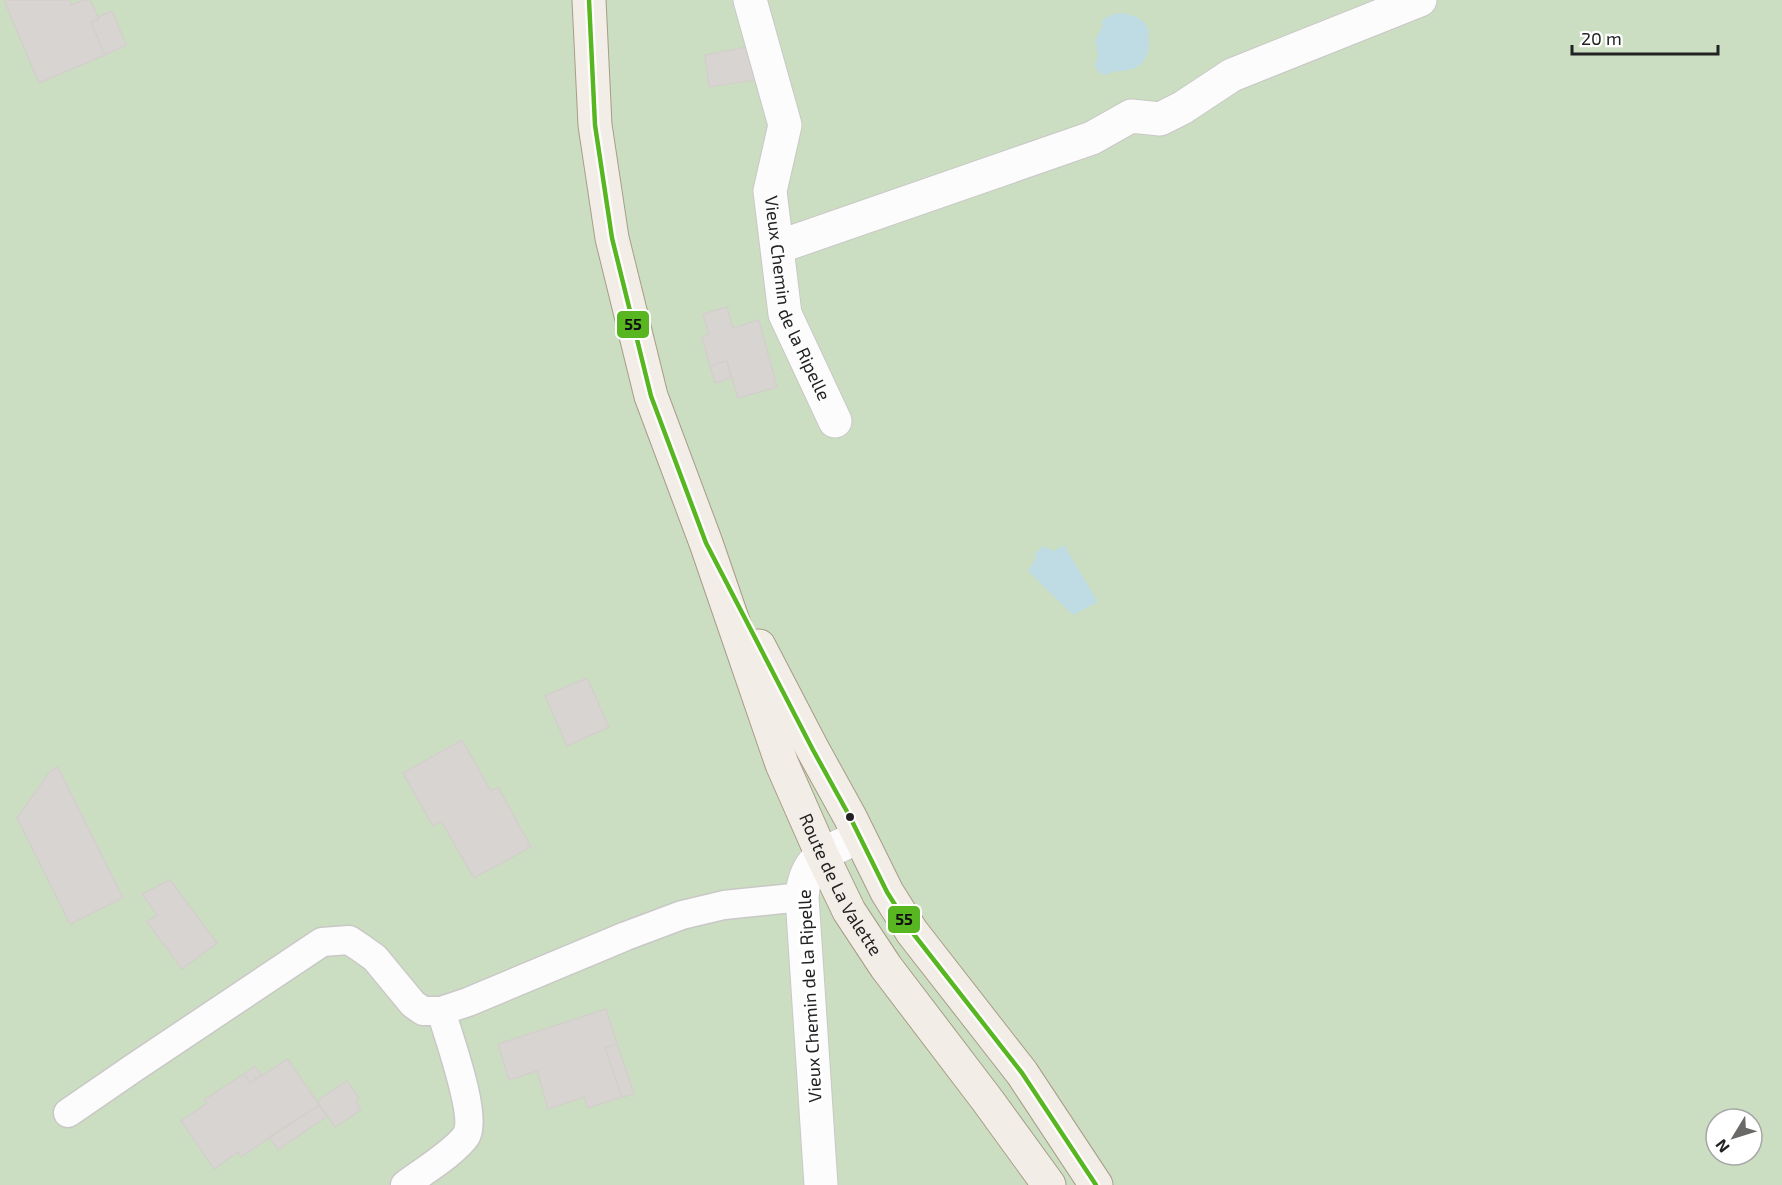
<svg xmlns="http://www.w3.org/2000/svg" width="1782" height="1185" viewBox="0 0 1782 1185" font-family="'Exo 2',sans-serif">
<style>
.forest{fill:#cbdec1;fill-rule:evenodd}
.water{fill:#bfdbe3}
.building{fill:#d7d4d2;stroke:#d3d0cc;stroke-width:1.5}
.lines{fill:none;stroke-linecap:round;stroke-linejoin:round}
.service-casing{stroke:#c9c8c7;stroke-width:31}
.minor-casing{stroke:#c9c8c7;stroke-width:35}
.primary-casing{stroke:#a79c86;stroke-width:35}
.service{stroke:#fdfcfc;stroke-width:28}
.minor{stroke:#fdfcfc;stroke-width:33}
.primary{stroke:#f3ede7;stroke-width:33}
.bus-1-casing{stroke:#fff;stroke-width:9}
.bus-1{stroke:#58b721;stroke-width:4.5}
.bus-dot{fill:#222;stroke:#fff;stroke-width:2}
.labels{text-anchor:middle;stroke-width:6;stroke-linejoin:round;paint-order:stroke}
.street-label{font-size:18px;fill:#222;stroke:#fff}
.line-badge{stroke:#fff;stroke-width:2}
.pale-badge-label{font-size:16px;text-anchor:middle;font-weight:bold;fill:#111}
</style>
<rect width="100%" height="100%" fill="#f0eeeb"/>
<path class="forest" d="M0 0H1782V1185H0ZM1716 1119H1752V1155H1716Z"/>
<path class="water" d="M1124 13C1135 16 1145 19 1149 31L1148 32C1153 58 1141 73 1114 71 1107 77 1099 75 1095 66L1098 56 1095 41 1103 25 1101 21 1113 14Z
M1064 545 1098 602 1073 615 1028 571 1036 558 1035 553 1044 546 1054 551Z"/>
<path class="building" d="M4 0H70L72 5 83 0H90L99 19 91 22 105 55 39 83Z
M112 11 126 45 105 55 91 22 99 19 98 17Z
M752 46 755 80 709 87 705 55Z
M727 307 733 328 759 320 777 387 738 398 727 361 710 366 702 337 709 334 703 314Z
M727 361 731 378 715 383 710 366Z
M587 678 609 727 567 746 545 696Z
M462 740 491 791 498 787 531 847 474 878 441 821 433 826 403 773Z
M58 767 123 898 70 924 17 818 50 771Z
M170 880 217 943 182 969 147 922 157 915 142 894Z
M606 1009 617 1044 605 1048 622 1097 588 1108 584 1097 548 1109 537 1071 509 1080 498 1044Z
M617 1044 634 1094 622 1097 605 1048Z
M288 1059 319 1105 241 1157 238 1152 214 1169 181 1121 207 1103 204 1100 244 1074 250 1083Z
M255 1066 261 1075 250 1083 244 1074Z
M347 1081 359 1098 356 1101 361 1110 335 1127 317 1101Z
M319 1105 327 1116 278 1150 269 1137Z"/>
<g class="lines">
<defs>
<path id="service" d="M68 1113 135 1067 322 942 349 940 361 948 375 958 413 1004 423 1011H441L468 1002 626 936 682 915 724 905 802 897
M405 1185C422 1172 454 1153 466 1136 478 1117 448 1035 441 1011"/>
<g id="minor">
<path id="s1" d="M750 0 785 125 770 191 785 314 835 421"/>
<path d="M778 247 1092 138 1131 116 1160 119 1182 108 1232 75 1420 0"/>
<path d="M821 1185 802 897C805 856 827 852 859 837"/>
</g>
<g id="primary">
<path id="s2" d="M589 0 595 125 612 238 651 396 706 543 782 764 822 855 849 911 886 967 988 1101 1049 1185"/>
<path d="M759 646 813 750 850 817 887 892 912 932 1022 1073 1096 1185"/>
</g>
</defs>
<use href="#service" class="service-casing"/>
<use href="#minor" class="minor-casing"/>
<use href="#primary" class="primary-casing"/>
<use href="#service" class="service"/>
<use href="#minor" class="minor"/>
<use href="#primary" class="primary"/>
<defs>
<path id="bus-1" d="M589 0 595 125 612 238 651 396 706 543 813 750 850 817 887 892 912 932 1022 1073 1096 1185"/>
</defs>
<use href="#bus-1" class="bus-1-casing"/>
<use href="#bus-1" class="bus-1"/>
</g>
<circle class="bus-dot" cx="850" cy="817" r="5"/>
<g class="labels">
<g class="street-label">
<text dy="6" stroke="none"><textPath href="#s1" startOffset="309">Vieux Chemin de la Ripelle</textPath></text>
<text dy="6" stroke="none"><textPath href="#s2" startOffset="927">Route de La Valette</textPath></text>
<text transform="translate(810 996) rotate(-93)" y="6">Vieux Chemin de la Ripelle</text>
</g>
</g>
<g class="line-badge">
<rect x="616" y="310" width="34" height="29" rx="6" fill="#58b721"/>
<rect x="887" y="905" width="34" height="29" rx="6" fill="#58b721"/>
</g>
<g class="pale-badge-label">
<text x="633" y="330">55</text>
<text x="904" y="925">55</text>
</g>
<g transform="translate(1734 1137) rotate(232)"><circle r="28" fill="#ffffff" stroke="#a7a7a7" stroke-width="1.5"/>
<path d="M0-4.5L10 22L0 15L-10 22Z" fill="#6a6968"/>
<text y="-9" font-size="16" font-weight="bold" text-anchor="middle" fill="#222222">N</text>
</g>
<path d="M1572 45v9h146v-9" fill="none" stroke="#222222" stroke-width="3"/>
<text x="1581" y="45" font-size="18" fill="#222222" stroke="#ffffff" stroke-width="4.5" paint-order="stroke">20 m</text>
</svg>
